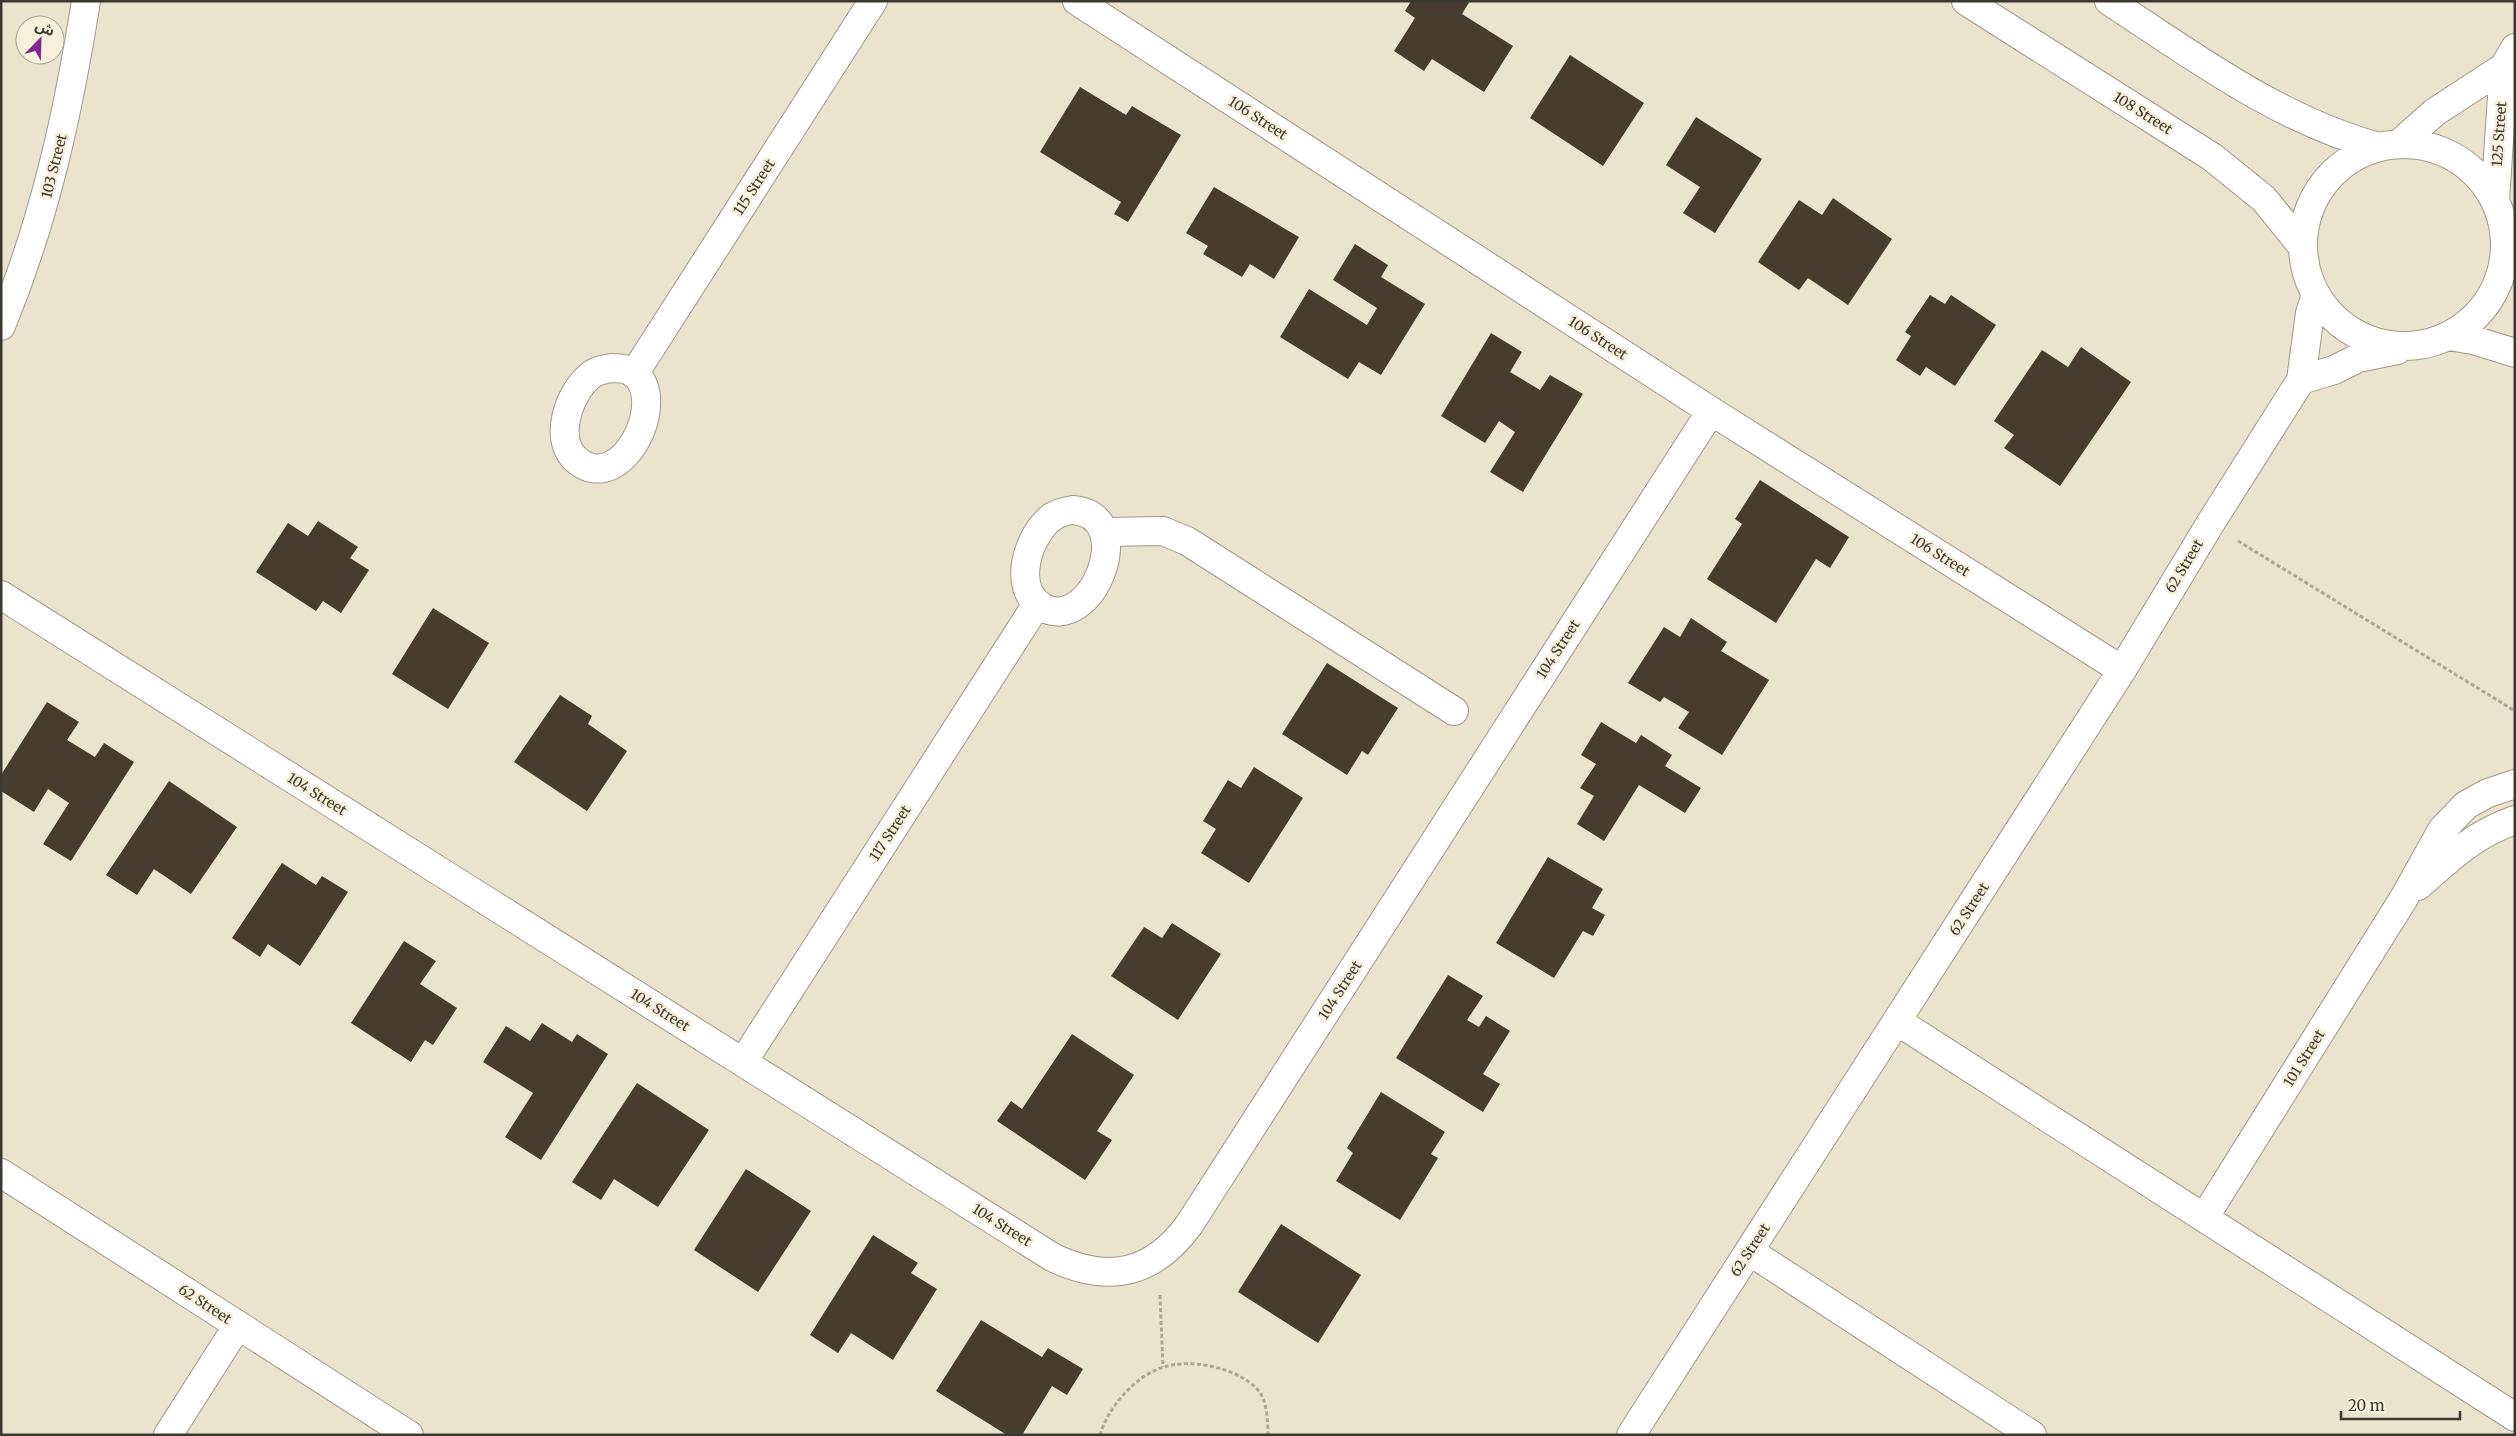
<svg xmlns="http://www.w3.org/2000/svg" width="2516" height="1436" viewBox="0 0 2516 1436" font-family="Merriweather,'Noto Sans Arabic',serif">
<style>
.building{fill:#483c2e}
.lines{fill:none;stroke-linecap:round;stroke-linejoin:round}
.minor-casing{stroke:#9e9885;stroke-width:30}
.path{stroke:#aba696;stroke-width:3;stroke-dasharray:4 2.5;stroke-linecap:butt}
.minor{stroke:#fff;stroke-width:28}
.labels{text-anchor:middle;stroke-width:5;stroke-linejoin:round;paint-order:stroke}
.street-label{font-size:14px;fill:#3c3931;stroke:#f7f1dc}
</style>
<rect width="100%" height="100%" fill="#eae4cf"/>
<path class="building" d="M1411 1H1470L1462 14 1513 46 1484 92 1432 59 1424 71 1394 51 1415 18 1405 11Z
M1570 55 1644 103 1603 166 1530 118Z
M1080 87 1126 115 1132 106 1181 135 1128 222 1114 214 1121 202 1040 152Z
M1696 117 1762 159 1715 233 1683 213 1700 187 1666 165Z
M1214 187 1299 237 1274 279 1250 264 1242 277 1203 254 1208 246 1186 233Z
M1833 198 1892 239 1848 305 1808 278 1799 290 1758 262 1799 200 1822 215Z
M1355 244 1388 265 1381 277 1425 304 1381 375 1359 362 1348 379 1280 337 1309 289 1367 325 1377 308 1333 280Z
M1930 295 1945 304 1951 295 1996 325 1955 386 1926 367 1920 376 1896 360 1911 336 1905 332Z
M1491 333 1522 352 1510 372 1540 390 1550 375 1583 394 1523 492 1490 472 1515 432 1499 421 1485 443 1441 416Z
M2081 347 2131 382 2060 486 2004 448 2014 435 1994 421 2042 350 2068 367Z
M1760 480 1849 537 1830 568 1816 559 1776 623 1707 579 1742 524 1735 519Z
M318 521 358 547 350 558 369 570 341 613 323 601 316 611 256 572 288 523 308 536Z
M433 608 489 643 448 709 392 674Z
M1691 618 1727 642 1721 651 1769 680 1722 755 1678 728 1689 712 1664 697 1660 702 1628 683 1664 627 1680 637Z
M1327 663 1398 708 1368 755 1362 751 1347 775 1282 734Z
M560 695 592 716 588 724 627 751 587 811 514 762Z
M47 702 79 722 67 740 95 757 104 743 134 762 71 861 43 844 69 803 48 789 34 812 1 791V775Z
M1601 722 1636 743 1641 735 1672 755 1665 766 1701 788 1685 813 1639 785 1604 841 1577 824 1594 796 1580 788 1596 764 1581 755Z
M1254 767 1303 798 1249 883 1201 853 1216 829 1203 821 1228 780 1241 788Z
M169 781 237 827 191 894 154 869 137 895 106 875Z
M1548 857 1603 889 1592 908 1605 915 1593 936 1583 931 1554 978 1496 943Z
M282 863 316 885 322 876 348 892 300 966 268 944 260 957 232 938Z
M1172 923 1221 954 1178 1020 1111 976 1144 927 1162 938Z
M404 941 436 961 420 984 457 1008 433 1045 425 1040 411 1062 351 1023Z
M1448 975 1483 996 1467 1020 1479 1027 1486 1016 1510 1031 1483 1074 1500 1084 1483 1112 1396 1058Z
M542 1023 572 1042 577 1034 608 1054 541 1160 505 1137 533 1093 483 1062 506 1026 530 1041Z
M1072 1034 1134 1075 1097 1131 1112 1140 1085 1180 997 1121 1011 1101 1022 1109Z
M637 1083 709 1130 658 1207 614 1179 601 1200 572 1182Z
M1381 1092 1445 1132 1431 1154 1438 1158 1400 1220 1336 1181 1353 1153 1347 1148Z
M746 1169 811 1211 758 1292 694 1250Z
M1281 1224 1361 1275 1318 1343 1238 1292Z
M873 1235 918 1263 911 1273 937 1289 893 1360 851 1333 838 1353 810 1335Z
M981 1320 1042 1357 1048 1348 1083 1369 1067 1395 1052 1386 1022 1435H1007L936 1391Z"/>
<g class="lines">
<defs>
<path id="minor" d="M1077 1 1711 411 2122 670
M1966 1 2212 157 2264 199 2302 246
M2109 1C2195 57 2279 120 2379 147
M2400 143 2435 112 2504 67
M2303 245a101 101 0 1 1 202 0a101 101 0 1 1-202 0Z
M2495 200 2504 67 2515 48
M1 326C45 219 68 114 86 1
M2449 336 2473 340 2515 353
M612 368C619 368 628 369 634 373 669 401 622 494 579 462 551 442 569 392 591 375 597 370 605 369 612 368Z
M634 374 873 1
M2301 380 2334 370 2358 358 2397 350
M1073 510C1140 515 1092 636 1042 607 1011 588 1028 535 1052 517 1058 513 1066 511 1073 510Z
M1104 532 1163 531 1187 541 1454 711
M1 595 1052 1257C1108 1284 1152 1275 1189 1225L1711 411
M2418 886C2451 857 2473 835 2515 820
M1897 1021 2515 1417
M743 1062 1037 604
M1 1173 409 1435
M2204 1218 2404 898 2442 830 2466 805 2488 793 2515 784
M1749 1251 2032 1435
M168 1435 238 1325
M1631 1435 2122 670 2210 524 2301 380 2310 313 2316 295"/>
</defs>
<use href="#minor" class="minor-casing"/>
<path class="path" d="M2238 541 2515 711
M1160 1295 1163 1367
M1100 1435C1108 1407 1136 1375 1164 1367 1192 1358 1238 1368 1258 1390 1267 1400 1268 1422 1268 1435"/>
<use href="#minor" class="minor"/>
</g>
<g class="labels">
<g class="street-label">
<text transform="translate(2143 113) rotate(32)" y="5">108 Street</text>
<text transform="translate(1258 118) rotate(33)" y="5">106 Street</text>
<text transform="translate(2499 134) rotate(-86)" y="5">125 Street</text>
<text transform="translate(54 166) rotate(-76)" y="5">103 Street</text>
<text transform="translate(754 187) rotate(-57)" y="5">115 Street</text>
<text transform="translate(1598 338) rotate(33)" y="5">106 Street</text>
<text transform="translate(1940 555) rotate(32)" y="5">106 Street</text>
<text transform="translate(2184 566) rotate(-59)" y="5">62 Street</text>
<text transform="translate(1558 649) rotate(-57)" y="5">104 Street</text>
<text transform="translate(317 794) rotate(32)" y="5">104 Street</text>
<text transform="translate(890 833) rotate(-57)" y="5">117 Street</text>
<text transform="translate(1969 909) rotate(-57)" y="5">62 Street</text>
<text transform="translate(1340 990) rotate(-57)" y="5">104 Street</text>
<text transform="translate(660 1010) rotate(32)" y="5">104 Street</text>
<text transform="translate(2304 1058) rotate(-58)" y="5">101 Street</text>
<text transform="translate(1002 1225) rotate(32)" y="5">104 Street</text>
<text transform="translate(1750 1250) rotate(-57)" y="5">62 Street</text>
<text transform="translate(205 1304) rotate(33)" y="5">62 Street</text>
</g>
</g>
<rect width="2516" height="1436" fill="none" stroke="#3c3931" stroke-width="5"/>
<g transform="translate(40 40) rotate(23)"><circle r="24" fill="#f7f1dc" stroke="#aca798"/>
<path d="M0-4L9 19L0 12L-9 19Z" fill="#832792"/>
<text y="-8" font-size="14" font-weight="bold" text-anchor="middle" fill="#3c3931">ش</text>
</g>
<path d="M2341 1411v8h119v-8" fill="none" stroke="#3c3931" stroke-width="2.5"/>
<text x="2348" y="1411" font-size="15" fill="#3c3931" stroke="#f7f1dc" stroke-width="4" paint-order="stroke">20 m</text>
</svg>
